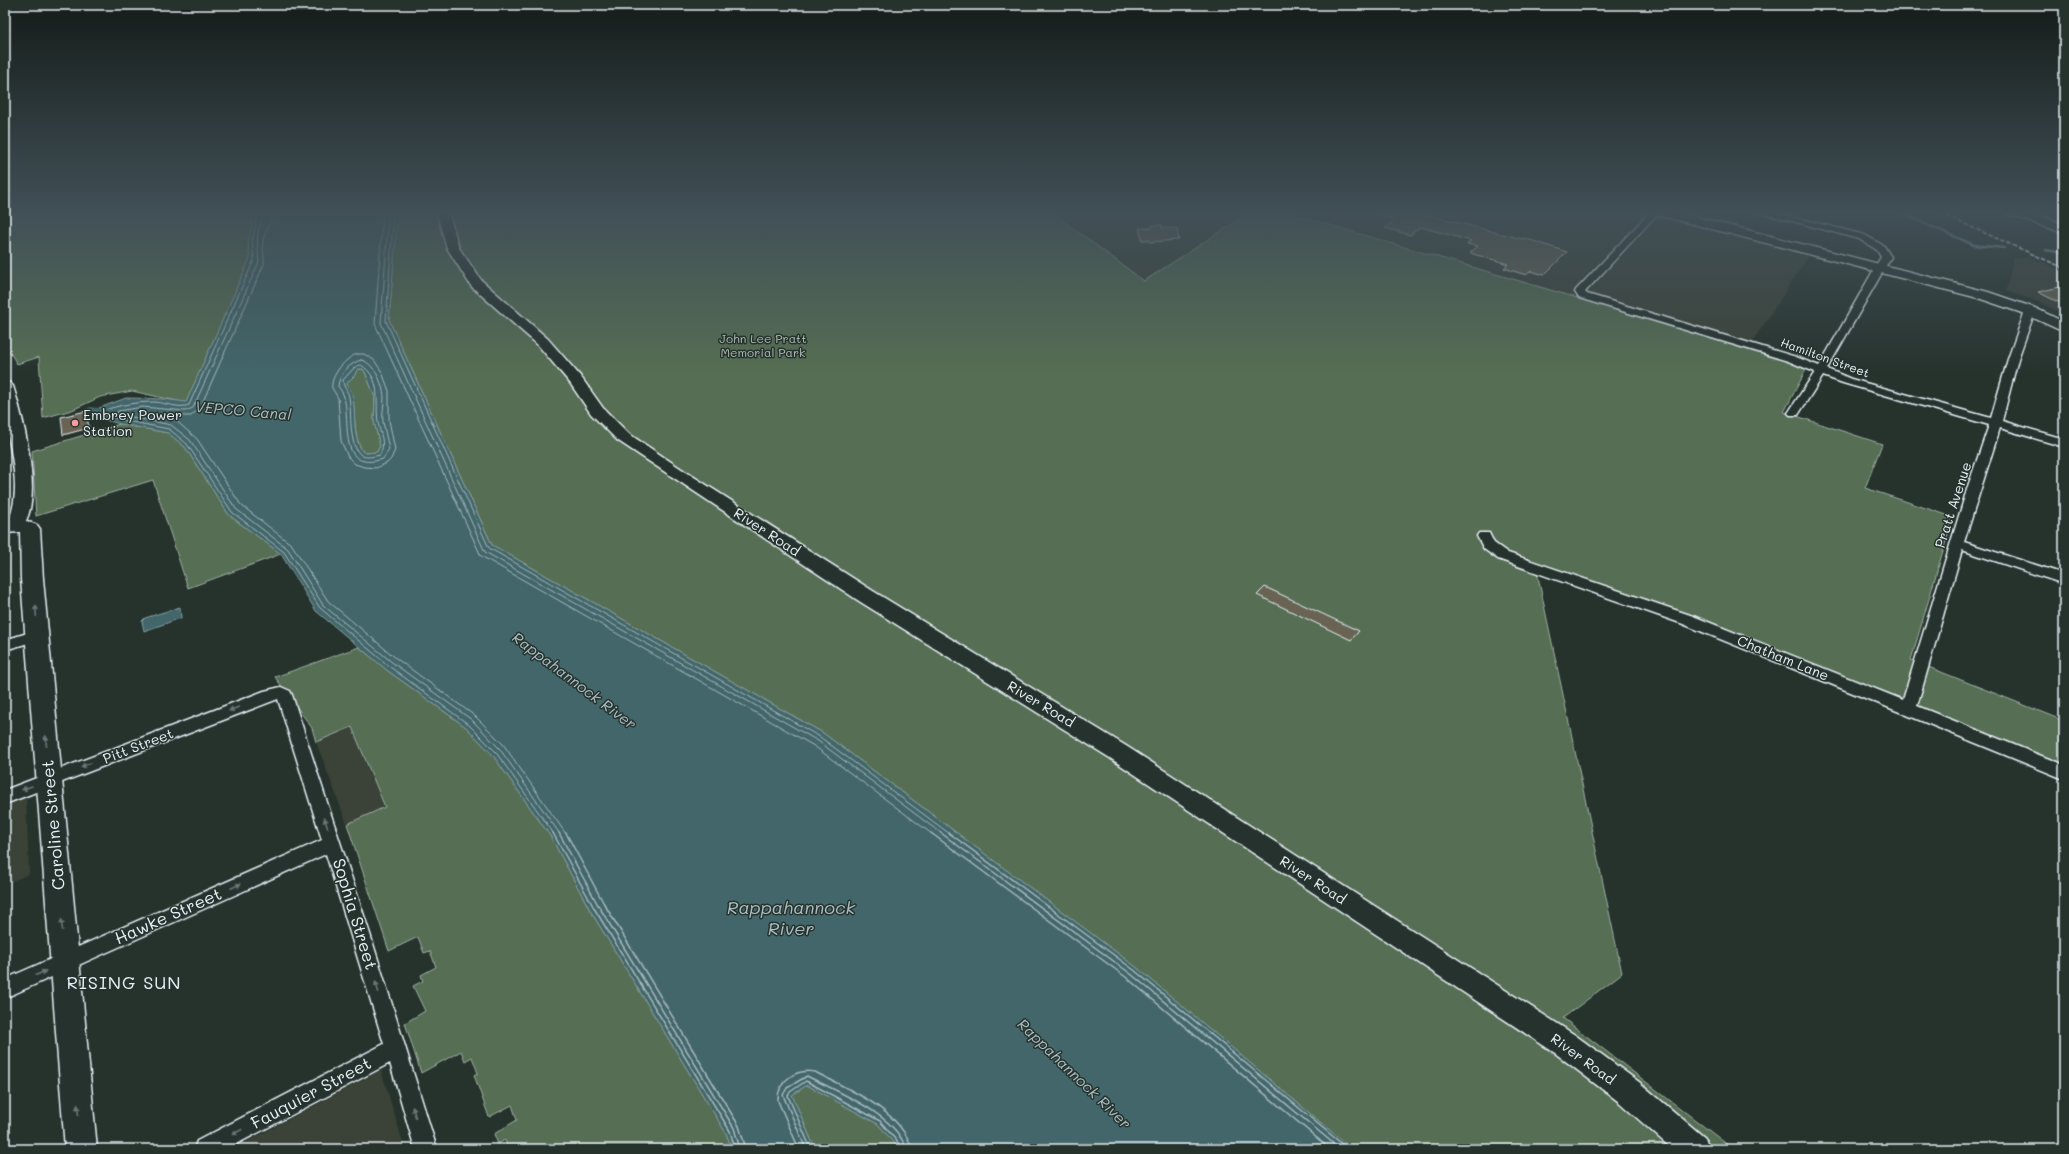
<svg xmlns="http://www.w3.org/2000/svg" width="2069" height="1154" viewBox="0 0 2069 1154" font-family="Mali,sans-serif">
<style>
.built{fill:#3a4238}
.green{fill:#566e53;stroke:#9fb0a6}
.water{fill:#436669;stroke:#859ea2;fill-rule:evenodd}
.lines{fill:none;stroke-linecap:round;stroke-linejoin:round}
.shore-far1{stroke:#a6b9bf;stroke-width:1}
.shore{stroke:#a6b9bf;stroke-width:1.5}
.stream{stroke:#859ea2;stroke-width:2.5}
.canal{fill:#436669;fill-rule:evenodd}
.building{fill:#696452;stroke:#e8f1f8}
.street-casing{stroke:#e8f1f8;stroke-width:3}
.secondary-casing{stroke:#e8f1f8;stroke-width:3}
.primary-casing{stroke:#e8f1f8;stroke-width:3}
.street{fill:#26332d;fill-rule:evenodd}
.secondary{fill:#26332d;fill-rule:evenodd}
.primary{fill:#26332d;fill-rule:evenodd}
.rail{stroke:#e8f1f8;stroke-width:2;stroke-dasharray:4.5 2;stroke-linecap:butt}
.oneway{fill:#6a7674}
.poi-dot{fill:#ff9aa2;stroke:#26332d;stroke-width:1.5}
.labels{text-anchor:middle;stroke-width:3;stroke-linejoin:round;paint-order:stroke}
.far-park-label{font-size:12px;fill:#aebdb6;stroke:#26332d}
.far-street-label{font-size:12px;fill:#e8f1f8;stroke:#26332d}
.poi-label{font-size:14px;fill:#e8f1f8;stroke:#26332d;text-anchor:start}
.street-label{font-size:14px;fill:#e8f1f8;stroke:#26332d}
.water-label{font-size:15px;font-style:italic;fill:#aec0c6;stroke:#26332d}
.near-street-label{font-size:17px;fill:#e8f1f8;stroke:#26332d}
.near-water-label{font-size:18px;font-style:italic;fill:#aec0c6;stroke:#26332d}
.near-neighbourhood-label{font-size:18px;letter-spacing:1px;fill:#e8f1f8;stroke:#26332d}
</style>
<rect width="100%" height="100%" fill="#26332d"/>
<filter id="ink" filterUnits="userSpaceOnUse"><feTurbulence type="fractalNoise" baseFrequency=".025" numOctaves="2"/><feDisplacementMap in="SourceGraphic" scale="8" xChannelSelector="R" yChannelSelector="G"/><feConvolveMatrix kernelMatrix="1 2 1 2 8 2 1 2 1" color-interpolation-filters="sRGB"/></filter>
<g filter="url(#ink)">
<path class="built" d="M1050 211H1252L1144 281Z
M1282 211H1645L1811 253 1747 350Z
M2031 257 2064 272V314L2034 300 2006 291 2013 259Z
M10 530 12 595 5 597V531Z
M352 727 385 807 347 824 316 742Z
M26 797 29 874 5 884V805Z
M381 1070 405 1149H233Z"/>
<path class="green" d="M5 211H262L254 215 248 243 250 258 186 403 132 391 100 397 72 410 43 418 39 357 17 364 5 344Z
M398 211H1050L1144 281 1252 211H1282L1808 366 1784 412 1882 444 1865 488 1953 517 1911 660 2064 721V780L1690 625 1537 572 1622 973 1563 1018 1733 1149H1352L1136 967 823 733 492 545 389 320Z
M358 369H363L365 372 375 397 374 421 380 446 377 452 367 453 363 452C352 436 356 412 352 393 351 389 347 387 346 383L354 376Z
M120 424 168 433 185 447 229 515 281 554 188 588 153 480 36 516 32 451Z
M359 647 388 671 466 727 492 754 551 837 590 910 726 1133 732 1149H508L505 1140 498 1144 494 1134 517 1120 512 1105 489 1117 474 1075 478 1073 472 1057 465 1061 461 1051 421 1073 405 1023 425 1011 413 986 423 981 421 975 436 967 430 951 424 953 418 937 389 951 347 824 385 807 352 727 316 742 312 728 275 677Z
M807 1085 878 1124 899 1149H815L792 1095Z"/>
<path class="water" d="M262 211H398L389 320 492 545 823 733 1136 967 1352 1149H899L878 1124 807 1085 792 1095 815 1149H732L726 1133 590 910 551 837 492 754 466 727 388 671 316 611 281 554 229 515 185 447 168 433 120 424 98 418 94 410 126 398 164 399 186 402 250 258 248 243 254 215ZM358 369H363L365 372 375 397 374 421 380 446 377 452 367 453 363 452C351 435 357 413 352 393 351 389 347 387 347 383L354 376Z
M180 607 181 618 144 631 142 621 145 618Z"/>
<g class="lines">
<path class="shore-far1" d="M262 211 261 215 257 218 252 242 254 260 189 405C179 409 166 403 155 402 136 402 119 405 102 411L101 414 121 420 169 429 187 444 232 512 284 552 320 608 390 667 468 724 495 751 554 834
M267 211C266 217 263 217 261 222 255 234 258 250 259 262L193 408 185 411 143 407 118 411 117 414 171 425 190 440 236 509 288 549 323 605 393 663 472 720 499 748 560 834
M273 211C272 222 265 230 263 241 262 249 265 256 264 264L200 408 191 416H176L174 419 197 439 241 505 292 545 328 601 397 659 475 716 503 744 566 834
M383 211 375 324 481 556 814 746 932 834
M389 211 381 323 485 552 818 741 942 834
M394 211 386 321 489 548 820 737 950 834
M357 354H364L374 360 382 372 389 391V420L395 450 391 459 387 463 376 468 364 467 355 464 348 457 341 441 338 398 332 388C330 376 346 357 357 354Z
M361 360C374 362 383 384 384 397 384 405 382 414 383 422 385 431 387 440 389 449L383 459C337 473 351 423 344 397 343 393 340 389 338 386 339 374 350 363 361 360Z
M361 365C383 379 375 401 378 422 380 435 386 442 380 455 375 456 366 459 361 455 348 445 352 412 349 397 348 390 343 388 343 380L355 367Z"/>
<path class="shore" d="M553 833 594 908 730 1131 735 1149
M559 833 598 905 734 1128 740 1149
M566 833 603 902 739 1126 746 1149
M931 833 1127 978 1330 1149
M941 833 1131 974 1340 1149
M949 833 1134 970 1348 1149
M799 1149 778 1101C777 1081 796 1068 815 1072 849 1090 900 1109 912 1149
M806 1149 783 1095 787 1088 807 1076C837 1092 896 1114 906 1149
M811 1149 788 1096 790 1092 806 1081 880 1121 900 1145 901 1149"/>
<path class="stream" d="M1897 211 1974 245 2004 248
M2046 250 2064 253"/>
<path class="canal" d="M90 407 112 410 117 413 112 416 86 412 85 410Z"/>
</g>
<path class="building" d="M1377 211H1413L1522 239 1524 238 1567 252 1544 275 1531 271 1526 275 1504 268 1508 264 1470 253 1478 246 1467 244 1471 241 1420 227 1410 235 1385 228 1395 220 1376 214Z
M1152 225H1162V228H1177L1179 240 1150 242 1149 240H1142L1139 228H1152Z
M2064 286V305L2038 292Z
M86 411 89 428 63 435 61 417Z
M1265 587 1359 631 1351 640 1257 595Z"/>
<g class="lines">
<defs>
<path id="street" d="M1651 211H1660L1585 292 1587 294 1796 357 1819 366 1881 257 1877 250 1859 239 1754 211H1769L1865 235 1884 246 1891 257 1827 369 1851 379 1991 418 2008 359 2025 311 2026 309H2034L2035 311 2018 359 2002 421 2064 439V447L2000 428 1964 542 2064 574V584L1962 550 1917 706 2064 765V779L1683 624 1498 559 1484 549 1477 536 1479 533H1489L1494 543 1508 553 1693 616 1903 700 1968 486 1989 425 1843 383 1823 376 1798 415H1790L1788 413 1815 372 1788 361 1579 298 1575 292 1576 290Z
M37 630 42 631 44 635 42 639 5 650V640Z
M281 687 290 691 292 695 370 934 437 1149H415L390 1063 227 1149H194L197 1141 384 1044 326 854 5 998V979L322 840 278 699 5 804V790L264 691Z"/>
<path id="secondary" d="M436 211H448L459 248 481 280 548 339 581 377 603 408 629 434 683 470 873 591 1126 746 1575 1035 1639 1082 1705 1138 1709 1149H1672L1619 1102 1555 1053 1110 758 859 601 617 440 591 414 570 383 538 345 471 286 447 248Z
M1652 211H1673L1988 292 2035 308 2064 322V332L2025 314 1978 298 1654 214Z
M5 381 10 383 13 386C23 417 43 496 24 524L5 533V520L10 517C22 485 9 448 5 416 4 404 5 393 5 381Z"/>
<path id="primary" d="M2006 211H2026L2064 224V233L2008 214Z
M23 520 37 525 40 529 43 579 97 1149H65L21 579 20 532 5 533V521Z"/>
</defs>
<use href="#street" class="street-casing"/>
<use href="#secondary" class="secondary-casing"/>
<use href="#primary" class="primary-casing"/>
<use href="#street" class="street"/>
<use href="#secondary" class="secondary"/>
<use href="#primary" class="primary"/>
<path class="rail" d="M1935 211 2064 268"/>
</g>
<defs><path id="oneway-solid" d="M-6-.8H1V-3.2L6.5 0L1 3.2V.8H-6Z"/></defs>
<g class="oneway">
<use href="#oneway-solid" transform="translate(36 611) rotate(-93)"/>
<use href="#oneway-solid" transform="translate(234 709) rotate(159)"/>
<use href="#oneway-solid" transform="translate(46 741) rotate(-95)"/>
<use href="#oneway-solid" transform="translate(86 765) rotate(159)"/>
<use href="#oneway-solid" transform="translate(27 788) rotate(159)"/>
<use href="#oneway-solid" transform="translate(326 823) rotate(-108)"/>
<use href="#oneway-solid" transform="translate(236 886) rotate(-24)"/>
<use href="#oneway-solid" transform="translate(62 925) rotate(-95)"/>
<use href="#oneway-solid" transform="translate(41 973) rotate(-24)"/>
<use href="#oneway-solid" transform="translate(377 987) rotate(-107)"/>
<use href="#oneway-solid" transform="translate(78 1110) rotate(-95)"/>
<use href="#oneway-solid" transform="translate(414 1112) rotate(-107)"/>
<use href="#oneway-solid" transform="translate(237 1132) rotate(152)"/>
</g>
</g>
<linearGradient id="sky" x2="0" y2="1"><stop stop-color="#151c19"/><stop offset="0.57" stop-color="#415057"/><stop offset="1" stop-color="#415057" stop-opacity="0"/></linearGradient>
<rect width="2069" height="373" fill="url(#sky)"/>
<circle class="poi-dot" cx="75" cy="423" r="4"/>
<g class="labels">
<g class="far-park-label">
<text x="763" y="343">John Lee Pratt<tspan x="763" dy="14">Memorial Park</tspan></text>
</g>
<g class="far-street-label">
<text transform="translate(1825 358) rotate(20)" y="4">Hamilton Street</text>
</g>
<g class="poi-label">
<text x="83" y="420">Embrey Power<tspan x="83" dy="16">Station</tspan></text>
</g>
<g class="street-label">
<text transform="translate(1953 505) rotate(-72)" y="5">Pratt Avenue</text>
<text transform="translate(767 532) rotate(33)" y="5">River Road</text>
<text transform="translate(1783 658) rotate(22)" y="5">Chatham Lane</text>
<text transform="translate(1041 704) rotate(31)" y="5">River Road</text>
<text transform="translate(138 746) rotate(-21)" y="5">Pitt Street</text>
<text transform="translate(1313 880) rotate(33)" y="5">River Road</text>
<text transform="translate(1583 1059) rotate(36)" y="5">River Road</text>
</g>
<g class="water-label">
<text transform="translate(243 411) rotate(5)" y="5">VEPCO Canal</text>
<text transform="translate(574 681) rotate(37)" y="5">Rappahannock River</text>
<text transform="translate(1074 1074) rotate(44)" y="5">Rappahannock River</text>
</g>
<g class="near-street-label">
<text transform="translate(53 825) rotate(-95)" y="6">Caroline Street</text>
<text transform="translate(355 914) rotate(73)" y="6">Sophia Street</text>
<text transform="translate(168 916) rotate(-24)" y="6">Hawke Street</text>
<text transform="translate(311 1093) rotate(-28)" y="6">Fauquier Street</text>
</g>
<g class="near-water-label">
<text x="791" y="914">Rappahannock<tspan x="791" dy="21">River</tspan></text>
</g>
<g class="near-neighbourhood-label">
<text x="124" y="989">RISING SUN</text>
</g>
</g>
<rect width="2069" height="1154" fill="none" stroke="#26332d" stroke-width="20"/>
<rect x="10" y="10" width="2049" height="1134" fill="none" stroke="#e8f1f8" stroke-width="1.5" filter="url(#ink)"/>
</svg>
